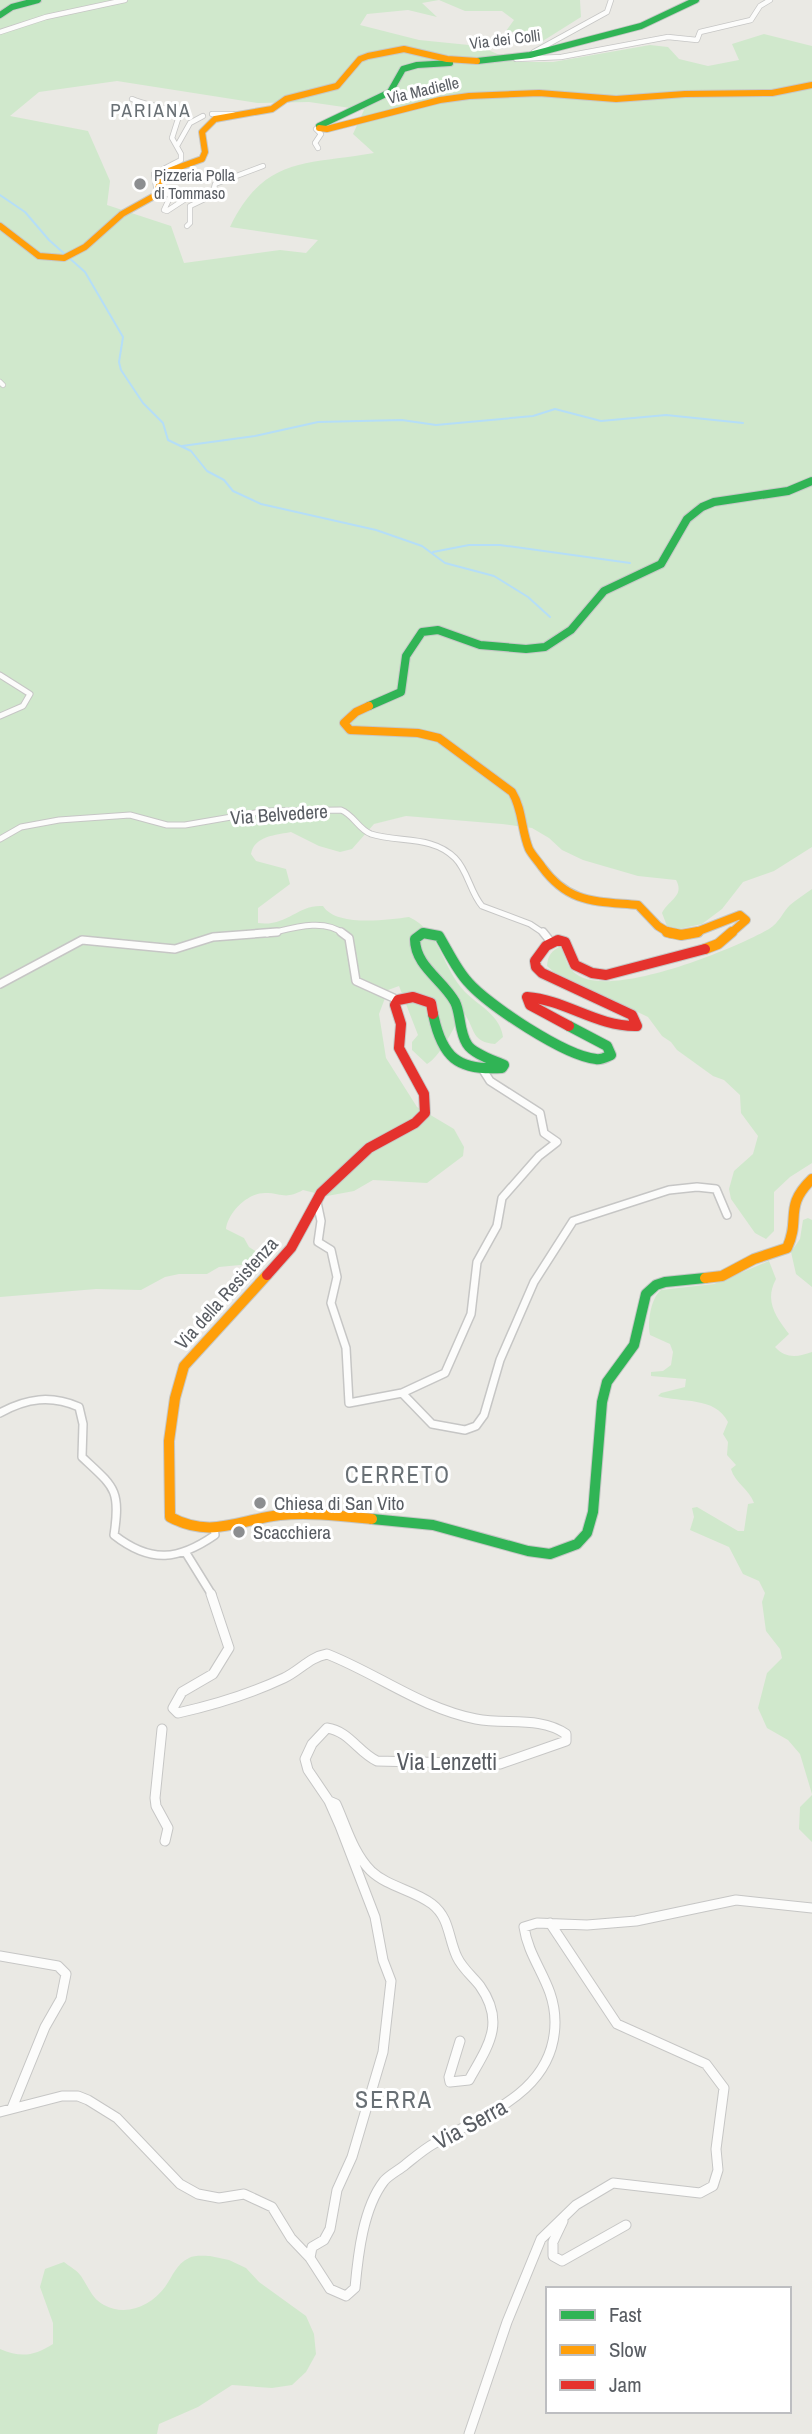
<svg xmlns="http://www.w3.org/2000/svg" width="812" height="2434" viewBox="0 0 812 2434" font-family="'Archivo Narrow',sans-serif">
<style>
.green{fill:#d0e8cc;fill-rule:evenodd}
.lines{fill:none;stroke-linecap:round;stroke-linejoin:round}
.stream{stroke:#b5def7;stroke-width:2}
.street-far3-casing{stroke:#c6c6c5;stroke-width:6}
.street-far2-casing{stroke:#c6c6c5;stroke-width:7}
.street-far1-casing{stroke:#c6c6c5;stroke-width:10}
.street-casing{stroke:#c6c6c5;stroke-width:11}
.fast-far2-casing{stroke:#c6c7c6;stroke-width:8}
.fast-far1-casing{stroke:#c6c7c6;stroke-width:10}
.fast-casing{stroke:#c6c7c6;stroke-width:12}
.slow-far2-casing{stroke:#c6c7c6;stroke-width:8}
.slow-far1-casing{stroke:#c6c7c6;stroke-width:10}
.slow-casing{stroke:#c6c7c6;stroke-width:12}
.jam-casing{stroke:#c6c7c6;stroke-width:12}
.street-far3{stroke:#fcfcfb;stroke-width:4.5}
.street-far2{stroke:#fcfcfb;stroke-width:5}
.street-far1{stroke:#fcfcfb;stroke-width:7}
.street{stroke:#fcfcfb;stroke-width:9}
.fast-far2{stroke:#30b455;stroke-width:6}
.fast-far1{stroke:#30b455;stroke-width:8}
.fast{stroke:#30b455;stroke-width:10}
.slow-far2{stroke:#ff9f0a;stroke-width:6}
.slow-far1{stroke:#ff9f0a;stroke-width:8}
.slow{stroke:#ff9f0a;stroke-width:10}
.jam{stroke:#e5322d;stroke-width:10}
.poi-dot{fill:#8c8e90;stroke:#fff;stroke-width:2.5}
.labels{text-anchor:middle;stroke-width:6;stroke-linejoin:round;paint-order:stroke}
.far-street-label{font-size:16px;fill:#595d63;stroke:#fff}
.far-poi-label{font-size:16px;fill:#595d63;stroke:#fff;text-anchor:start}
.far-quarter-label{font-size:19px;letter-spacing:2px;fill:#697075;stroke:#fff}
.street-label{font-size:19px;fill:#595d63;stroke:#fff}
.poi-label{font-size:19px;fill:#595d63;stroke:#fff;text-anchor:start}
.quarter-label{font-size:23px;letter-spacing:2px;fill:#697075;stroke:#fff}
.near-street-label{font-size:23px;fill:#595d63;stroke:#fff}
.near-neighbourhood-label{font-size:24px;letter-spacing:2px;fill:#697075;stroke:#fff}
</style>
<rect width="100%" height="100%" fill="#eae9e4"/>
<path class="green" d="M0 0H439L422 3 437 17 408 10 367 14 360 25 419 40 479 46 516 62H553L650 45 668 47 679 59 708 66 739 60 732 44 764 34 812 46V847L774 871 743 882 722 909 702 924 679 929 667 926 662 913C668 900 685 896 676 880L638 876 583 860 562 850 549 838 532 828 502 824 406 816 374 824 352 849 340 852 319 846 291 832C276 835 254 836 251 854L256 861 286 869 290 884 258 908V923C287 927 298 904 323 906 336 927 387 920 409 917 441 932 442 968 465 992 479 1006 500 1015 503 1037L495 1044C470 1042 476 1028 463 1012 454 1027 440 1057 427 1064L412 1050V1042L418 1035 399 986 388 990 379 1014 386 1058 417 1107 454 1129 464 1147 463 1156 427 1183 373 1180 354 1191 327 1196 303 1190C285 1200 282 1193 265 1193 247 1193 228 1213 226 1229L244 1238 249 1247 260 1254V1263L219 1267 207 1274H179L165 1277 141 1290 96 1289 0 1297ZM117 81 258 103 309 102 364 110 353 134 374 153C307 165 265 155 230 227L318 240 306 253 280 250 184 263 171 226 107 205 110 181 88 131 10 116 39 92Z
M439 0H580L581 17 538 44 531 35 506 31 514 20 502 11H465Z
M812 889V1163L790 1177 774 1192V1231L766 1239 755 1233 731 1199 729 1189 734 1171 753 1154 758 1136 741 1113 740 1095 724 1080 713 1076 677 1050 671 1042 662 1036 648 1017 554 972 547 966C548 954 552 951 561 946 565 957 567 968 576 974 610 1000 734 949 769 929 779 923 783 912 790 905 797 899 805 894 812 889Z
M808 1218 812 1220V1287L796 1274 791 1252 800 1239 803 1220Z
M769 1261 776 1279C764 1301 776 1317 789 1334L775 1347C786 1359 798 1357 812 1352V1794L800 1754 788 1740 767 1728 758 1708 767 1673 782 1658 780 1649 766 1631 762 1602 765 1593 759 1581 743 1574 729 1547 690 1530 694 1517 692 1508 697 1507 738 1531H744L748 1504 754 1503C749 1489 735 1483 731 1469L736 1465 727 1455 728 1442 723 1434 728 1422C715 1396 681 1403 658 1396L661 1393 685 1387 686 1379 651 1376V1372L663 1371 671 1365 673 1352 670 1344 650 1335C647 1322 651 1298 661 1290L714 1284Z
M812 1795V1842L799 1829 800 1807Z
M210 2256 229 2260 246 2268 259 2282 306 2316 314 2334 316 2354 306 2372 292 2385 272 2388 232 2385 198 2407 159 2424 157 2434H0V2349C21 2358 34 2356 53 2344V2323L40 2287 45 2269 64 2262C70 2267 77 2270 81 2276 88 2286 92 2299 104 2305 126 2317 151 2306 165 2287 173 2276 176 2264 189 2258 194 2255 204 2256 210 2256Z"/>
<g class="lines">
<path class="stream" d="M0 195 25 212 49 240 85 272 123 337 119 362 121 370 143 403 163 423 168 440 191 451 207 471 224 480 233 491 261 504 376 530 422 546 445 563 494 576 528 597 550 617
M182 446 255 436 318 422 402 420 436 425 533 416 555 409 601 421 666 415 743 423
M433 552 469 545H500L630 563"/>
<defs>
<path id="street-far3" d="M0 32 46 17 125 0
M534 52 607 12 611 0
M516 59 561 57 668 37 697 40 700 32 751 20 760 6 770 0
M132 99C149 107 164 104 179 116L172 138 181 154V160L154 174 157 193
M212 114H233
M177 146 190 123 203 116
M318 148 315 143 321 134 316 129 319 128
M159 191 171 195 164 210 167 211 190 196 219 192
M218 192 214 188 215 184 263 166
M187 226 190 223V206L211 196
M0 382 3 385"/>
<path id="street-far2" d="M0 675 30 694 23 706 0 716
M0 839 21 827 59 820 130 815 167 825H185L266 811 341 810C354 815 358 829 371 834 399 843 432 835 455 858 468 871 470 892 482 906L530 924 545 934
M267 934C290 929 323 917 344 934"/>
<path id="street-far1" d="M341 932 349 938 356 981 398 1000
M543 932 551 942
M0 984 82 940 175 949 213 937 277 932
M317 1202 321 1221 318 1242 331 1250 337 1277 331 1303 346 1348 349 1403 402 1393 432 1424 465 1430 476 1426 484 1415 500 1360 534 1282 573 1221 669 1190 697 1187 716 1189 727 1215
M402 1393 445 1373 471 1314 477 1262 497 1226 502 1198 539 1156 557 1142 544 1133 540 1113 490 1081 483 1070
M0 1413C27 1398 51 1395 79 1407L83 1424 82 1457C114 1487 121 1489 114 1535 151 1564 179 1560 215 1535L214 1528
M186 1553 212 1595"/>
<path id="street" d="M211 1594 229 1648 213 1674 182 1692 173 1708 178 1713C214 1705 250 1694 284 1678 299 1671 310 1657 327 1654 378 1674 421 1708 476 1719 506 1725 540 1716 566 1734V1741L500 1764 377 1761C358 1752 349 1731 327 1728L312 1744 305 1759 308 1770 329 1801 340 1826 375 1917 383 1960 391 1981 383 2052 352 2157 337 2190 330 2229 324 2240 312 2247 310 2258
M162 1729 155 1798 156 1806 168 1828 165 1841
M329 1801 336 1804C346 1826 353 1853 371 1871 388 1887 414 1890 432 1904 450 1918 448 1938 457 1957 462 1968 473 1977 480 1986 506 2023 488 2046 469 2080L450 2082 449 2077 460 2041
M0 1956 58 1966 66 1974 61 1999 45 2027 12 2108
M0 2112 62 2096H78L88 2100 117 2118 180 2184 198 2194 219 2198 244 2194 272 2207 291 2238 310 2258 330 2289 346 2296 355 2288C358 2255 363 2208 384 2181 389 2175 399 2170 405 2165 415 2157 424 2149 435 2143 485 2114 555 2092 555 2022 555 1983 529 1962 524 1927L537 1923 587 1925 636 1921 736 1900 812 1908
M563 2221 553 2242V2256L562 2261 626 2225
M469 2434 507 2322 541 2239 576 2205 613 2183 700 2193 713 2186 718 2170 716 2149 724 2088 706 2064 617 2024 550 1923"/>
<path id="fast-far2" d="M0 15 12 7 38 0
M477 61 530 55 641 26 696 0
M319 126 390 92 403 69 417 65 450 63"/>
<path id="fast-far1" d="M369 706 401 692 406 656 422 632 438 630 480 645 526 649 545 647 571 630 604 591 661 564 687 519 702 507 714 502 788 491 812 481
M422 934H427"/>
<path id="fast" d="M433 1014C442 1057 457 1071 502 1068L504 1065C493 1060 473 1054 467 1044 459 1032 461 1014 455 1002 443 980 415 966 415 939L423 933 439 936C448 951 456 969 468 982 488 1005 565 1056 596 1059 602 1060 606 1057 611 1055L607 1046 569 1026
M372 1519 433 1525 528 1551 550 1554 577 1544 587 1533 593 1512 602 1402 607 1382 634 1345 646 1294 656 1285 665 1282 705 1278"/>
<path id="slow-far2" d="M319 128 327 129 440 100 469 96 539 93 616 99 685 94 772 93 812 85
M0 226 39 256 64 258 85 247 122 214 156 195 163 173 202 159 205 152 202 132 215 119 272 109 286 99 337 86 360 59 368 56 404 49 447 59 477 61"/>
<path id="slow-far1" d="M369 706 356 712 344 723 350 730 418 733 439 738 512 792C523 810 521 830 529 849 532 855 538 861 542 867 569 904 595 901 638 905L658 926 671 934
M691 934 740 915 746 920 730 934"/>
<path id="slow" d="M667 932 681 935 698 932
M705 949 718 944 732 932
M267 1275 184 1366 175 1398 169 1441 170 1517C211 1539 238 1520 280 1515 310 1512 342 1516 372 1519
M705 1278 722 1276 754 1259 787 1248C801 1218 783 1207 812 1179"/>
<path id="jam" d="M569 1026 530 1005 527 997C566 1000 597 1027 637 1026L632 1015 542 973 536 967 535 961 546 946 558 940 565 942 575 965 592 973 606 975 705 949
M267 1275 291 1248 321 1193 369 1148 415 1123 425 1113 424 1094 399 1048 401 1024 395 1005 398 1000 413 997 431 1003 433 1014"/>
</defs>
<use href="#street-far3" class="street-far3-casing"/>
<use href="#street-far2" class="street-far2-casing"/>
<use href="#street-far1" class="street-far1-casing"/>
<use href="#street" class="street-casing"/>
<use href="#fast-far2" class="fast-far2-casing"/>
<use href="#fast-far1" class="fast-far1-casing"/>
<use href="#fast" class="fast-casing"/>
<use href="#slow-far2" class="slow-far2-casing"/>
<use href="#slow-far1" class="slow-far1-casing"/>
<use href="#slow" class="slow-casing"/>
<use href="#jam" class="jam-casing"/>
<use href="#street-far3" class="street-far3"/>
<use href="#street-far2" class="street-far2"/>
<use href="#street-far1" class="street-far1"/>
<use href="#street" class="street"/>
<use href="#fast-far2" class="fast-far2"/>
<use href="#fast-far1" class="fast-far1"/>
<use href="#fast" class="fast"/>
<use href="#slow-far2" class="slow-far2"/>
<use href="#slow-far1" class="slow-far1"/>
<use href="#slow" class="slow"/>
<use href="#jam" class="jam"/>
</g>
<g class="poi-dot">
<circle cx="140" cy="184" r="7"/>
<circle cx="260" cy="1503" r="7"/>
<circle cx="239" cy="1532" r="7"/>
</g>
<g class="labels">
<g class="far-street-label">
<text transform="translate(505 39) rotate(-7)" y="6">Via dei Colli</text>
<text transform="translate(423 90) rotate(-13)" y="6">Via Madielle</text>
</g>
<g class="far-poi-label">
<text x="154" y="181">Pizzeria Polla<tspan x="154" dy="18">di Tommaso</tspan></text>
</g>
<g class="far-quarter-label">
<text x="151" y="117">PARIANA</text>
</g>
<g class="street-label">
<text transform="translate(279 814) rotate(-4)" y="7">Via Belvedere</text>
<text transform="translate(226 1293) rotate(-48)" y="7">Via della Resistenza</text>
</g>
<g class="poi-label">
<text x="274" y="1510">Chiesa di San Vito</text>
<text x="253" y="1539">Scacchiera</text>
</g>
<g class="quarter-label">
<text x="398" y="1483">CERRETO</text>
</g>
<g class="near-street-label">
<text x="447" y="1770">Via Lenzetti</text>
<text transform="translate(470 2124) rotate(-29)" y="8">Via Serra</text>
</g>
<g class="near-neighbourhood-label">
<text x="394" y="2108">SERRA</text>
</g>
</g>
<rect x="546" y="2287" width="245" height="126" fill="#ffffff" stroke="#bdbec1" stroke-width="2"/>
<rect x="560" y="2310" width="35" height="10" fill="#30b455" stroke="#bdbec1" stroke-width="2"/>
<text x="609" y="2322" font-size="21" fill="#595d63">Fast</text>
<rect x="560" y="2345" width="35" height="10" fill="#ff9f0a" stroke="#bdbec1" stroke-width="2"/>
<text x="609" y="2357" font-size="21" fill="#595d63">Slow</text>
<rect x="560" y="2380" width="35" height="10" fill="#e5322d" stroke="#bdbec1" stroke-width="2"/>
<text x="609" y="2392" font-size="21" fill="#595d63">Jam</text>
</svg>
